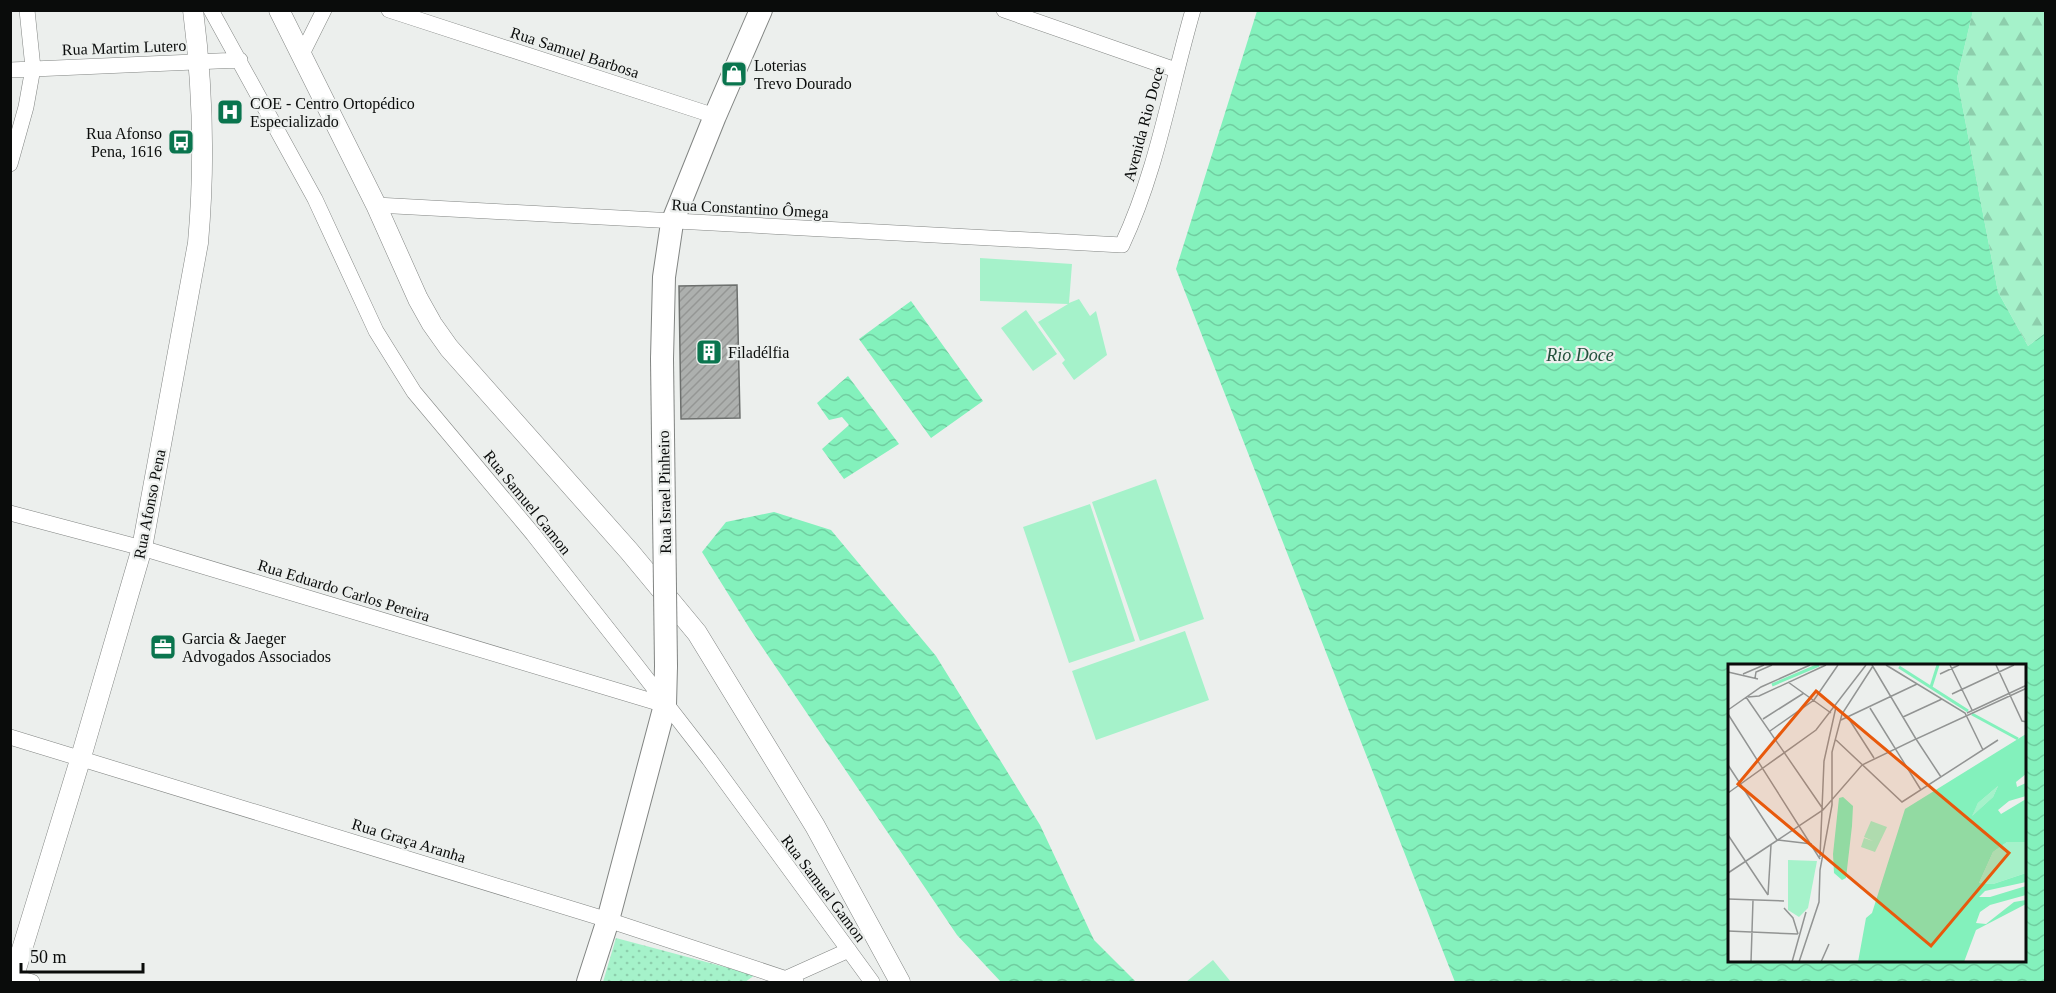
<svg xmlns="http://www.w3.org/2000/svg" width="2056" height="993" viewBox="0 0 2056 993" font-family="Georgia,serif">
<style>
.green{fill:url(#green-dots)}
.forest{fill:url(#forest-firs)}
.pitch{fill:#a5f2ca}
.water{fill:url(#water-waves);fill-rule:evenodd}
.building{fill:url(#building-hatch);stroke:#6d706e;stroke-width:1.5}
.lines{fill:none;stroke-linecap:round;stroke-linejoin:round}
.minor-casing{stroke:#828583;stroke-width:16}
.tertiary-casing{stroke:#828583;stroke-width:21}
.secondary-casing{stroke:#828583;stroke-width:24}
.minor{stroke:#fff;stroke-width:15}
.tertiary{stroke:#fff;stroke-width:20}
.secondary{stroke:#fff;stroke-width:22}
.secondary-bridge-casing{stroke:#828583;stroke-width:24;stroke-linecap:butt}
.secondary-bridge{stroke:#fff;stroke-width:22}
.labels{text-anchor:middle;stroke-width:4.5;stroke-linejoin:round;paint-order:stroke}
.street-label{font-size:16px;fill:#0a0c0b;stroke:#ecefed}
.poi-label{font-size:16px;fill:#0a0c0b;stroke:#ecefed;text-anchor:start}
.water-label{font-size:18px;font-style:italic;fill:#23513c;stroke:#ecefed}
.inset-river{fill:none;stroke:#83f1bc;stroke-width:3}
.inset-road{fill:none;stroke:#929493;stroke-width:1.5}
.view{fill:#e8590c;fill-opacity:0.15;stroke:#e8590c;stroke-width:3}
.inset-edge{fill:none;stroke:#0a0c0b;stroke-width:3}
</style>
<defs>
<pattern id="green-dots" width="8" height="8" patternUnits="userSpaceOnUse" patternTransform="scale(1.5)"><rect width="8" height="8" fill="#a5f2ca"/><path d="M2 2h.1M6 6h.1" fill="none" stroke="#8dceac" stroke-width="1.8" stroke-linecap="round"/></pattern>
<pattern id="forest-firs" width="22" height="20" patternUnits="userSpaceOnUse" patternTransform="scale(1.5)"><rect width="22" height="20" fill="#a5f2ca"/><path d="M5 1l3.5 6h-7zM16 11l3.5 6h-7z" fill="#8dceac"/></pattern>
<pattern id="water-waves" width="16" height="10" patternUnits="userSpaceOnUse" patternTransform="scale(1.5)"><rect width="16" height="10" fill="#83f1bc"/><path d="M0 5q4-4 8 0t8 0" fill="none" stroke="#70cda0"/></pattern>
<pattern id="building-hatch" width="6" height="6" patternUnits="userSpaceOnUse" patternTransform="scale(1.5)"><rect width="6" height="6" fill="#adb0ae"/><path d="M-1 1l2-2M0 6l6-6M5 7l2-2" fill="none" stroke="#949694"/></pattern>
</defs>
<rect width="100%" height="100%" fill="#ecefed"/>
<path class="green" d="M616 938 755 975 745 982H603Z"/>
<path class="forest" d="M1973 11H2045V333L2028 346 1998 292 1957 78Z"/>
<path class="pitch" d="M980 258 1072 264 1069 303 1079 299 1090 316 1096 311 1107 355 1074 380 1062 363 1065 360 1038 322 1068 304 980 301Z
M1026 310 1057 354 1033 371 1001 328Z
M1156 479 1204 619 1140 641 1092 502Z
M1090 504 1135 641 1069 663 1023 527Z
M1185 631 1209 700 1096 740 1072 671Z
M1213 960 1231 982H1186Z"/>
<path class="water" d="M1257 11H1973L1957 78 1998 292 2028 346 2045 333V982H1455L1176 269ZM1729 666H2024V962H1729Z
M911 301 983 401 931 438 859 339Z
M848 376 899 444 844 479 822 449 849 425 842 417 829 420 817 403Z
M774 512 831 530 936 656 1040 825 1094 940 1136 982H1001L957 935 750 629 702 552 726 522Z"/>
<path class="building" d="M737 285 740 418 681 419 679 286Z"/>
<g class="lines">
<defs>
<path id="minor" d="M211 10 315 199 376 331 414 392 533 534 633 661 709 759 872 982
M389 10 715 116
M1004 10 1176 70
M301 56 324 10
M10 70 240 60
M10 164 26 107 33 68 27 10
M376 205C625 220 874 230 1122 245 1157 171 1170 89 1193 10
M10 513 142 548 665 705
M10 737 608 920 796 982
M10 976 32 982
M780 981 849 950"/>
<path id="tertiary" d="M279 10 376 205 418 299 432 324 449 348 629 551 697 633 815 826 900 982
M12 982 81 757 142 548 198 243C205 165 203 88 193 10"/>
<path id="secondary" d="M662 359 664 277 672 223 715 116 761 10
M588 982 608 920 665 705 666 666"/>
</defs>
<use href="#minor" class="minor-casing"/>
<use href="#tertiary" class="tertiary-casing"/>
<use href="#secondary" class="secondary-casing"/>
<use href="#minor" class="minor"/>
<use href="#tertiary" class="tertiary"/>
<use href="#secondary" class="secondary"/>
<defs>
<path id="secondary-bridge" d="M662 359 666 666"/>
</defs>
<use href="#secondary-bridge" class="secondary-bridge-casing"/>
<use href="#secondary-bridge" class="secondary-bridge"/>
</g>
<defs>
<symbol id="shop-square" viewBox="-11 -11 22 22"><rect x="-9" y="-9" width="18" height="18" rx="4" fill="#0a754e" stroke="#ecefed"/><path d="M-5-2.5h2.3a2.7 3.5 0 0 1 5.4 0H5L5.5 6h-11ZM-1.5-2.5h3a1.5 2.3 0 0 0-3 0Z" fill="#fff"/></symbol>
<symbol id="hospital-square" viewBox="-11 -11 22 22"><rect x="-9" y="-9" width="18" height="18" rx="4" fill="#0a754e" stroke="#ecefed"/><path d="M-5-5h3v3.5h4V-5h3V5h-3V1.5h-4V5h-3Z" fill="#fff"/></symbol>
<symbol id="bus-square" viewBox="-11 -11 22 22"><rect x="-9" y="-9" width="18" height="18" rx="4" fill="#0a754e" stroke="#ecefed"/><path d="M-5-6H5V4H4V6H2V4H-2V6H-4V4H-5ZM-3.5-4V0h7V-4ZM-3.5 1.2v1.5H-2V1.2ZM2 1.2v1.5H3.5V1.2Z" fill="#fff"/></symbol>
<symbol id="building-square" viewBox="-11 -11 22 22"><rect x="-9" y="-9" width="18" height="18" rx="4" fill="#0a754e" stroke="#ecefed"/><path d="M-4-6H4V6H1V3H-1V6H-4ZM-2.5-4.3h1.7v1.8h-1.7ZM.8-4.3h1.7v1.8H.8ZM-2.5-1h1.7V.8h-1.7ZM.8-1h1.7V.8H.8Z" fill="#fff"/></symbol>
<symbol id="office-square" viewBox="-11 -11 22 22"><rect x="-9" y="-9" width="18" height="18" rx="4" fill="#0a754e" stroke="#ecefed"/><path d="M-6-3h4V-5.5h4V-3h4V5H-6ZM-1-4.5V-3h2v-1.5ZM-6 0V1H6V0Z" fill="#fff"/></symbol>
</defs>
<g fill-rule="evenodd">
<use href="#shop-square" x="719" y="59" width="30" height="30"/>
<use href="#hospital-square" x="215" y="97" width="30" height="30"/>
<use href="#bus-square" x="166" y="127" width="30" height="30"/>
<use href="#building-square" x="694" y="337" width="30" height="30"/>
<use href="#office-square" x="148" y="632" width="30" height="30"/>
</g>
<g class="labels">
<g class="street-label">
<text transform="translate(124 47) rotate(-2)" y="6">Rua Martim Lutero</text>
<text transform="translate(575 52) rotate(18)" y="6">Rua Samuel Barbosa</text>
<text transform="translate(1143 124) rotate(-75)" y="6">Avenida Rio Doce</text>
<text transform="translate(750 208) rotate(3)" y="6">Rua Constantino Ômega</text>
<text transform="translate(664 492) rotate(-91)" y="6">Rua Israel Pinheiro</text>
<text transform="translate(528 502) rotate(51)" y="6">Rua Samuel Gamon</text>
<text transform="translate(149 504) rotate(-79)" y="6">Rua Afonso Pena</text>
<text transform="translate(344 590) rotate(17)" y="6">Rua Eduardo Carlos Pereira</text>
<text transform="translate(409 840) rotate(17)" y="6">Rua Graça Aranha</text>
<text transform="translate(824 888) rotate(53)" y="6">Rua Samuel Gamon</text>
</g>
<g class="poi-label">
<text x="754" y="71">Loterias<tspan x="754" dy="18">Trevo Dourado</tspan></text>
<text x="250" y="109">COE - Centro Ortopédico<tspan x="250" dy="18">Especializado</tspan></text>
<text x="162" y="139" text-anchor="end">Rua Afonso<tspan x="162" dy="18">Pena, 1616</tspan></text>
<text x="728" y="358">Filadélfia</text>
<text x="182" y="644">Garcia &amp; Jaeger<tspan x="182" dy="18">Advogados Associados</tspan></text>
</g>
<g class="water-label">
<text x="1580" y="361">Rio Doce</text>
</g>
</g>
<g transform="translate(1728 664)">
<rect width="298" height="298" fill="#ecefed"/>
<path d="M270 122 265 133 243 153 250 139ZM279 178H298V209L265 220 251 219 265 188Z" fill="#a5f2ca"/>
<path d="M60 196 89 197 80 244 71 253 60 246Z" fill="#a5f2ca"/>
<path d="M143 157 159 163 147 188 133 183 136 174 145 177 136 173Z" fill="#a5f2ca"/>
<path d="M298 70V110L288 118 289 123 298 119V132L281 137 270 146 273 150 298 135V178H279L265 188 251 219 265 220 298 209V218L257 227 251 233H262L298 222V231L262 241 252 248 248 259 258 260 286 238 298 236V240L248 266 236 298H130L138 254 144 249 177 145ZM270 122 265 133 244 152 250 139ZM115 133 125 142 124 162 118 214 114 216 106 209 105 190 111 134Z" fill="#83f1bc" fill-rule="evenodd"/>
<path class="inset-river" d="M171 3 240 47M44 21 91 1M203 23 210 1M244 50 290 75"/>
<path class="inset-road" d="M158 1 237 49 255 86M222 1 244 46M268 1 294 57 299 58M0 8 30 15M15 10 36 1M212 10 231 1M27 14 28 8 44 1M60 18 103 49M224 30 286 1M18 33 95 145M20 33 31 32 98 1M142 44 193 126M0 46 33 23 82 1M239 49 299 21M0 50 92 195M119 52 146 94M175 53 214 35M35 55 76 29M113 56 189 20M42 67 86 36 110 1M108 76 174 138 270 76M0 101 49 176 84 180M213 113 188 75 299 24M0 129 88 66 138 1M0 171 40 231M92 193 96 97 108 43M0 209 95 146 134 101 188 75 144 1M40 231 43 181M0 235 56 237M56 244 65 254 70 270M0 267 70 270M23 298 25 236M64 298 78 248M71 298 91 238 92 206 104 141V88L114 50 145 2M93 298 101 280"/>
<path class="view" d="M88 27 281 189 203 282 10 120Z"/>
<rect width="298" height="298" class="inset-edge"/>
</g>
<rect width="2056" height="993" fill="none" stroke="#0a0c0b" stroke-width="24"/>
<path d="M21 963v9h122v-9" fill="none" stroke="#0a0c0b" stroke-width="3"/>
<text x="30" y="963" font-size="18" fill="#0a0c0b" stroke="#ecefed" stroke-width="4.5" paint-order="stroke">50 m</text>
</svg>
